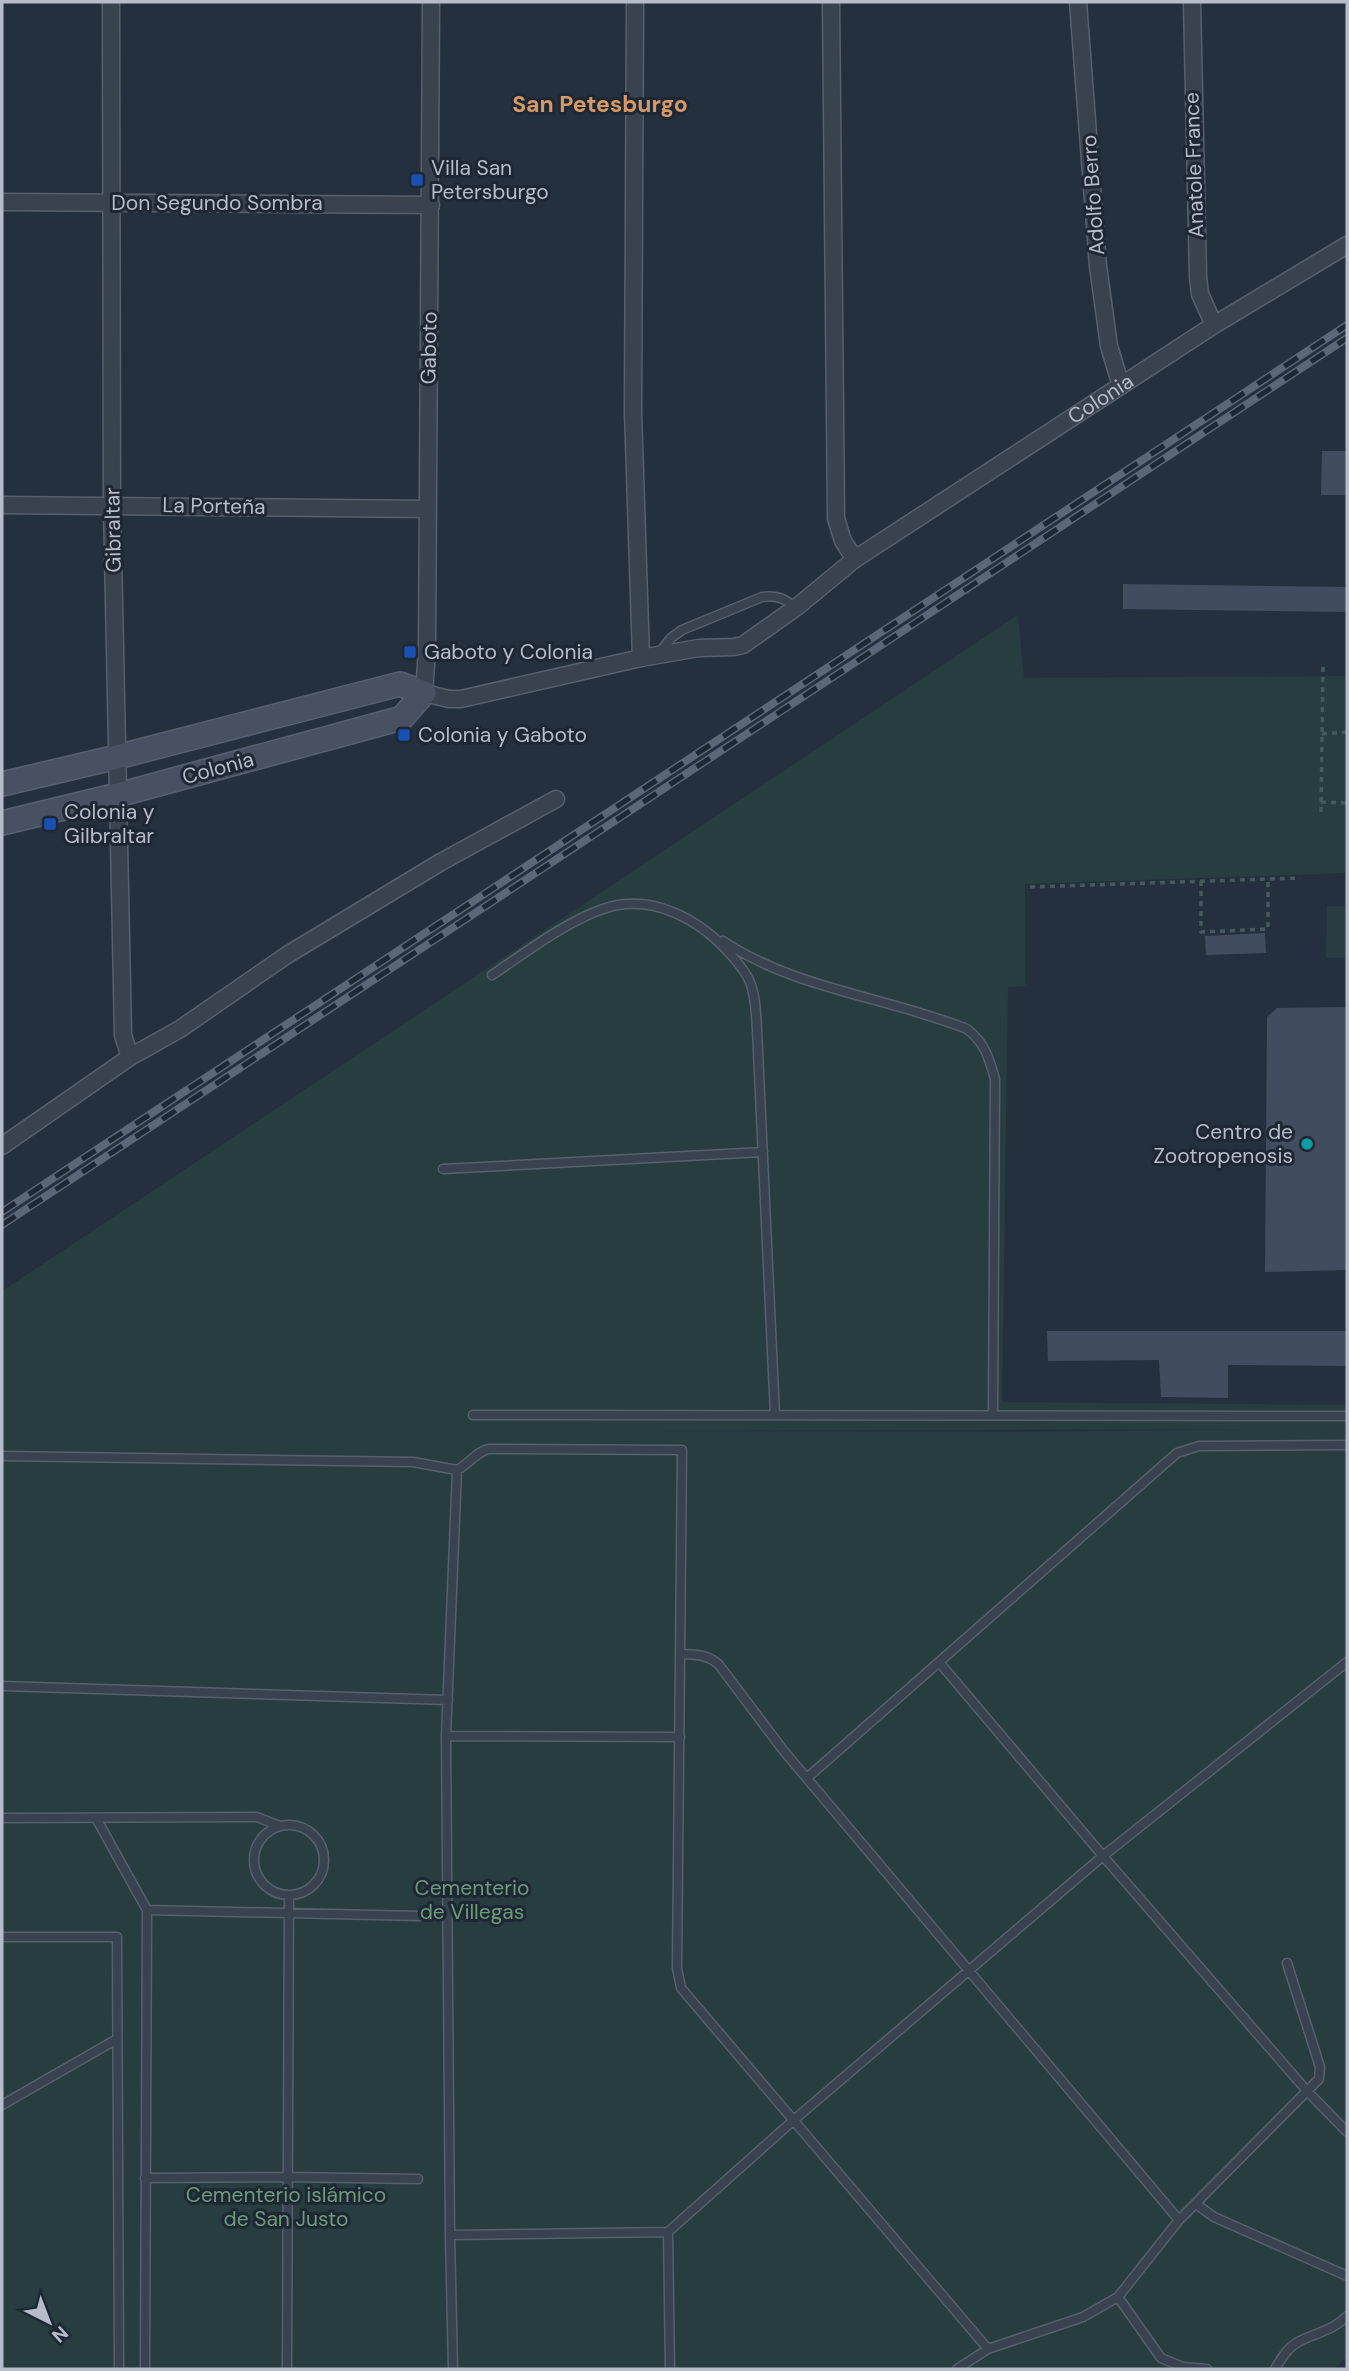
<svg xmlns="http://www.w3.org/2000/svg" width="1349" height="2371" viewBox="0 0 1349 2371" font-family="'DM Sans',sans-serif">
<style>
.green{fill:#273d40;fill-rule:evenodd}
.building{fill:#414d5f}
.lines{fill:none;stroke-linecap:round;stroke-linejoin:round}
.lane-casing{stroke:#57606d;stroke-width:11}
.street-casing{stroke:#57606d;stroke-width:19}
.secondary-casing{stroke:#57606d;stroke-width:26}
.path{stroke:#455a5d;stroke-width:3.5;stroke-dasharray:5 5;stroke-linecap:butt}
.lane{stroke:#39424f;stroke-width:8}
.street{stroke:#39424f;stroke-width:16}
.secondary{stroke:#475162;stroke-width:23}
.rail-casing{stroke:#5b6676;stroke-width:8}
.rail{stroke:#1e2734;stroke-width:5;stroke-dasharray:16;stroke-linecap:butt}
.transit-dot{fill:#1a4fb4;stroke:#1e2734;stroke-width:2.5}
.culture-dot{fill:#0f9aa8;stroke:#1e2734;stroke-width:2.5}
.labels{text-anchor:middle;stroke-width:6;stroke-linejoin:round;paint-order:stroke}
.street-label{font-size:21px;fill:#b5bdca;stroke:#1e2734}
.poi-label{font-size:21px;fill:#b5bdca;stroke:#1e2734;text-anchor:start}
.park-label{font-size:21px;fill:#6d9b78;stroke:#1e2734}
.neighbourhood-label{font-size:23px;font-weight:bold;fill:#d59965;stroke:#1e2734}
</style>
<rect width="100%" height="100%" fill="#25303f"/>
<path class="green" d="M1018 615 1024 678 1347 676V873L1025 884V986L1008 987 1002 1402 1347 1405V2356L1335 2369H2V1291ZM1280 1429 1014 1432 641 1431H642Z
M1327 906H1347V958H1326Z"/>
<path class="building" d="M1322 451H1347V495H1321Z
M1123 584 1347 587V612L1123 609Z
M1265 933 1266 953 1206 955 1205 936Z
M1347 1007V1270L1265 1272 1267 1017 1277 1008Z
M1047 1331H1347V1366L1228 1365V1398L1161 1397 1159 1360 1048 1361Z"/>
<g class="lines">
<defs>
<path id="lane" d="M660 652 671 638 682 630 762 597C776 595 785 598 795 608
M723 941C795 989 887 997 967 1029 985 1043 989 1058 995 1079L993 1415
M492 975C525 953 567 921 603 909 652 892 701 920 732 956 739 964 746 972 750 982 756 997 756 1015 757 1030L775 1415
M443 1169 763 1152
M473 1415 1347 1416
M2 1456 413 1462 457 1470C469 1464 477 1451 489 1449L682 1450 677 1968 681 1988 988 2349 1083 2317 1118 2297
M681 1654C696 1655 708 1654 719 1665L783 1750 1179 2220
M939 1662 1103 1856 1307 2091 1347 2132
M2 1686 448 1700
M446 1736 680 1737
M807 1778 1177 1453 1199 1446 1347 1445
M2 1818 257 1817 280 1826
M96 1818 147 1910 419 1916
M254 1860a35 35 0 1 1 70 0a35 35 0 1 1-70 0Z
M2 1937H117L119 2369
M2 2105 117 2039
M145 2178 288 2177 418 2179
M1196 2204 1214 2217 1347 2276
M668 2232 670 2369
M450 2235 668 2232 795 2119 1103 1856 1347 1662
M145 2369 147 1910
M287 2369 289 1895
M453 2369 450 2235 446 1736 457 1470
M957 2369 988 2349
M1207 2369 1183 2367 1161 2358 1118 2297 1179 2220 1319 2079 1320 2067 1287 1963
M1275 2369C1279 2363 1283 2355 1288 2350 1302 2334 1329 2335 1347 2316"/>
<g id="street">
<path d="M111 2 112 505 123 1035 130 1057"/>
<path id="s1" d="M431 2 427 650 424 693 449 699H461L641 658 699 648 734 647 743 645 798 606 855 559 1214 325 1347 245"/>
<path d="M635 2 633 412 641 658"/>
<path d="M831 2 836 518 843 541 855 559"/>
<path d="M1078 2 1098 266 1109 346 1121 386"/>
<path d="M1192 2 1198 277 1200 294 1214 325"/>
<path d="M2 202 431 205"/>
<path d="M2 505 427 509"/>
<path d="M2 1146 130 1057 180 1029 287 955 441 862 556 799"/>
</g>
<path id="secondary" d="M2 784 117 757 400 684 424 693 402 718 118 795 2 823"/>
</defs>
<use href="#lane" class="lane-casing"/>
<use href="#street" class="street-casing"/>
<use href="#secondary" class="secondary-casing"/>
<path class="path" d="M1322 734 1347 732
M1321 802 1347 803
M1321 812 1323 666
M1201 881V932L1268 929V879
M1030 887 1300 878"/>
<use href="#lane" class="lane"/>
<use href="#street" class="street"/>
<use href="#secondary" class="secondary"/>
<defs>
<path id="rail" d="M2 1212 1347 325
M2 1225 1347 338"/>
</defs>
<use href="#rail" class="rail-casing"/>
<use href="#rail" class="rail"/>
</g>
<g class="transit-dot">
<rect x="410" y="173" width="14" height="14" rx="3.5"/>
<rect x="403" y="645" width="14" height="14" rx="3.5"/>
<rect x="397" y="728" width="14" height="14" rx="3.5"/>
<rect x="43" y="817" width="14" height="14" rx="3.5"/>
</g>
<circle class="culture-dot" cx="1307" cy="1144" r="7"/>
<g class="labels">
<g class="street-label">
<text transform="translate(1194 165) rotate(-92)" y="7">Anatole France</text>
<text transform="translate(1093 195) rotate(-94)" y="7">Adolfo Berro</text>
<text x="217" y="210">Don Segundo Sombra</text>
<text transform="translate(429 348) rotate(-89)" y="7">Gaboto</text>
<text dy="7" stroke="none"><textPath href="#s1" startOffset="1451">Colonia</textPath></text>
<text transform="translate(214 506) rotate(1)" y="7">La Porteña</text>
<text transform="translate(113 530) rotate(-91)" y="7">Gibraltar</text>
<text transform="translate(218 768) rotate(-15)" y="7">Colonia</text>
</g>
<g class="poi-label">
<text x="431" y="175">Villa San<tspan x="431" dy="24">Petersburgo</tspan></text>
<text x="424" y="659">Gaboto y Colonia</text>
<text x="418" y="742">Colonia y Gaboto</text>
<text x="64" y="819">Colonia y<tspan x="64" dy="24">Gilbraltar</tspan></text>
<text x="1293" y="1139" text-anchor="end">Centro de<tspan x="1293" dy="24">Zootropenosis</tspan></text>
</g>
<g class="park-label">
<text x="472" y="1895">Cementerio<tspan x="472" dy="24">de Villegas</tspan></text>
<text x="286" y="2202">Cementerio islámico<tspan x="286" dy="24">de San Justo</tspan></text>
</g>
<g class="neighbourhood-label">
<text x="600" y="112">San Petesburgo</text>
</g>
</g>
<rect width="1349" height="2371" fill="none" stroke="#b5bdca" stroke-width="7"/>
<g transform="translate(49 2322) rotate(138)" stroke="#1e2734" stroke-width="5" paint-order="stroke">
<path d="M0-5L12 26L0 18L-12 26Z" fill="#b5bdca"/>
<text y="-10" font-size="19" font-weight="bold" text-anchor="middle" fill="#b5bdca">N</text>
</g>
</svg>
